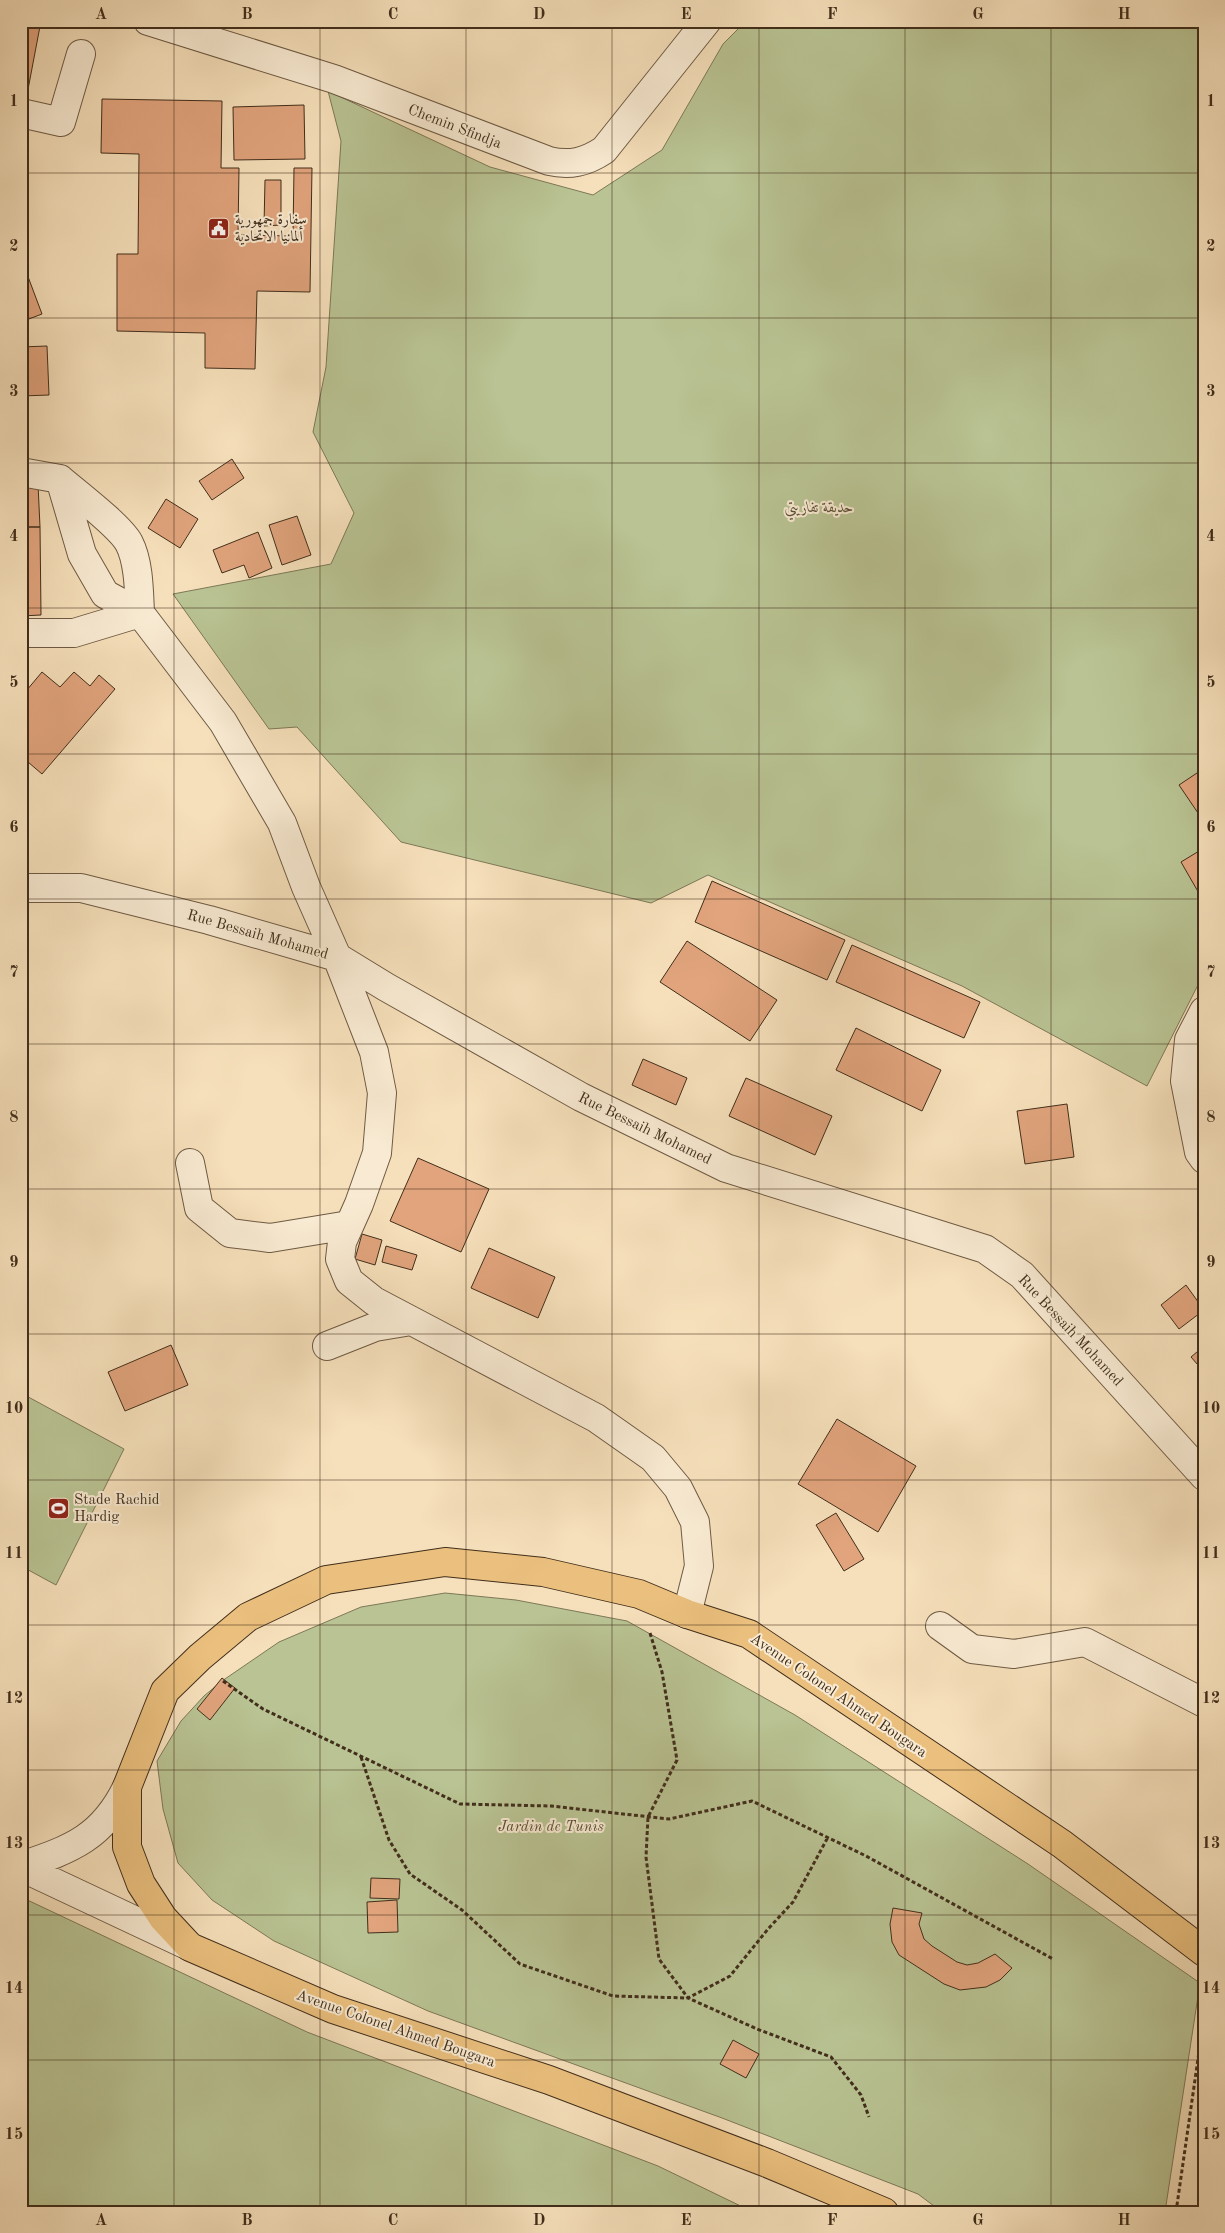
<svg xmlns="http://www.w3.org/2000/svg" width="1225" height="2233" viewBox="0 0 1225 2233" font-family="'Old Standard TT',Amiri,serif">
<style>
.green{fill:#b9c393;stroke:#7d7857}
.building{fill:#e1a47d;stroke:#412e1b}
.lines{fill:none;stroke-linecap:round;stroke-linejoin:round}
.minor-casing{stroke:#6e5a43;stroke-width:30}
.major-casing{stroke:#412e1b;stroke-width:30}
.path{stroke:#412e1b;stroke-width:3;stroke-dasharray:4 2.5;stroke-linecap:butt}
.minor{stroke:#f9ebd3;stroke-width:28}
.major{stroke:#ebc07e;stroke-width:28}
.grid{fill:none;stroke:#412e1b;stroke-width:1;stroke-opacity:0.55}
.labels{text-anchor:middle;stroke-width:4;stroke-linejoin:round;paint-order:stroke}
.street-label{font-size:15px;fill:#412e1b;stroke:#f9ebd3}
.poi-label{font-size:15px;fill:#412e1b;stroke:#f9ebd3;text-anchor:start}
.park-label{font-size:15px;font-style:italic;fill:#594c33;stroke:#f9ebd3}
.neatline{fill:none;stroke:#412e1b;stroke-width:2}
.grid-label{font-size:16px;text-anchor:middle;font-weight:bold;fill:#412e1b}
</style>
<rect width="100%" height="100%" fill="#f6e0bb"/>
<filter id="stains"><feTurbulence type="fractalNoise" baseFrequency=".004" numOctaves="4"/><feColorMatrix values="0 0 0 0 .2 0 0 0 0 .09 0 0 0 0 .02 0 0 0 .5 -.17"/></filter>
<radialGradient id="worn" r=".72"><stop offset=".6" stop-color="#630" stop-opacity="0"/><stop offset="1" stop-color="#630" stop-opacity=".3"/></radialGradient>
<path class="green" d="M746 21H1204V973L1147 1086 962 986 708 875 651 903 401 842 297 727 269 729 173 594 331 564 354 513 313 432 326 367 341 141 328 91 490 167 593 195 662 150 723 44Z
M21 1393 124 1449 56 1585 21 1566Z
M445 1593 516 1600 627 1621 795 1715 1028 1864 1200 1983 1165 2212H942L918 2194 722 2118 428 2011 274 1941 212 1900 178 1863 163 1809 157 1761 181 1721 204 1696 222 1681 279 1642 361 1607Z
M21 1897 307 2032 658 2166 753 2212H21Z"/>
<path class="building" d="M21 21H41L26 100 21 99Z
M102 99 222 101 221 168H239L238 235 293 236 294 168H312L310 292 257 291 255 369 205 368V333L117 331V254H138L139 154 101 153Z
M304 105 305 159 234 160 233 107Z
M265 180H281V225L264 226Z
M21 258 42 314 21 322Z
M47 346 49 395 21 396V347Z
M232 459 244 478 212 500 199 481Z
M21 484H38L40 527H21Z
M166 499 198 519 180 548 148 528Z
M297 516 311 555 282 565 269 525Z
M21 527H40L41 615 21 616Z
M258 532 272 568 249 578 244 565 222 573 213 550Z
M42 672 60 687 74 672 90 686 99 675 115 689 42 774 21 756V697Z
M1200 771 1204 776V809L1198 813 1179 785Z
M1204 848V902L1181 862Z
M712 881 845 940 827 980 695 922Z
M687 941 777 1000 750 1041 660 982Z
M852 945 980 1002 964 1038 836 982Z
M856 1028 941 1070 922 1111 836 1070Z
M643 1059 687 1078 676 1105 632 1085Z
M746 1078 832 1116 815 1155 729 1116Z
M1067 1104 1074 1157 1025 1164 1017 1111Z
M418 1158 489 1189 461 1252 390 1221Z
M362 1234 382 1240 375 1265 355 1259Z
M386 1246 417 1255 412 1270 382 1262Z
M489 1248 555 1277 538 1318 471 1288Z
M1186 1285 1204 1310 1179 1329 1161 1305Z
M171 1345 188 1385 125 1411 108 1372Z
M1204 1346V1372L1191 1357Z
M837 1419 916 1466 878 1532 798 1484Z
M836 1513 864 1559 844 1571 816 1525Z
M222 1678 235 1688 210 1720 197 1709Z
M371 1878 400 1879 399 1899 370 1898Z
M397 1900 398 1932 368 1933 367 1902Z
M893 1908 922 1913 919 1924 924 1939 932 1946 957 1962 967 1965 978 1963 995 1954 1012 1968 1000 1980 986 1987 960 1990 944 1984 899 1955 892 1942 890 1924Z
M733 2040 759 2054 746 2078 720 2064Z"/>
<g class="lines">
<defs>
<path id="minor" d="M148 21 334 79 549 161C570 166 586 162 604 150L707 21
M21 113 61 122 81 54
M21 472 60 479
M60 479 82 554 105 594 140 613 223 722 282 823 306 887 337 957 374 1052 382 1093 377 1153 359 1204 342 1242 340 1259 349 1281 374 1301 596 1418 653 1458 678 1488 695 1522 699 1566 687 1614
M60 479C76 493 120 526 129 543 139 562 139 592 140 613
M21 633H74L140 613
M21 888H81L209 920 337 957 386 987 581 1097 726 1168 985 1249 1022 1275 1204 1476
M1204 1011 1189 1040 1185 1081 1199 1152 1204 1159
M190 1163 199 1208 230 1233 270 1238 349 1225
M327 1346 375 1327 411 1321
M940 1626 972 1649 1014 1654 1085 1642 1204 1703
M21 1866C72 1849 103 1837 127 1787
M21 1867 189 1946"/>
<path id="major" d="M884 2212 767 2163 549 2080 333 2009 190 1947 163 1918 141 1884 127 1847V1787L165 1691 200 1657 248 1617 326 1580 445 1562 543 1572 639 1594 687 1614 749 1634 1062 1844 1204 1952"/>
</defs>
<use href="#minor" class="minor-casing"/>
<use href="#major" class="major-casing"/>
<path class="path" d="M650 1633 662 1672 677 1760 648 1817 646 1857 659 1959 688 1998 757 2029 831 2057 861 2095 869 2117
M223 1681 263 1709 460 1804 551 1806 669 1819 752 1801 866 1856 1053 1959
M361 1757 389 1840 410 1874 462 1910 520 1964 613 1996 688 1998 730 1976 768 1929 793 1902 828 1837
M1176 2212 1204 2017"/>
<use href="#minor" class="minor"/>
<use href="#major" class="major"/>
</g>
<path class="grid" d="M174 21V2212M320 21V2212M466 21V2212M612 21V2212M759 21V2212M905 21V2212M1051 21V2212M21 173H1204M21 318H1204M21 463H1204M21 608H1204M21 754H1204M21 899H1204M21 1044H1204M21 1189H1204M21 1334H1204M21 1480H1204M21 1625H1204M21 1770H1204M21 1915H1204M21 2060H1204"/>
<defs>
<symbol id="civic-square" viewBox="-11 -11 22 22"><rect x="-9" y="-9" width="18" height="18" rx="4" fill="#8f2418" stroke="#f9ebd3"/><path d="M-.6-6.5H3V-4.5H.6V-3L4-1V1h2V6H-6V1h2V-1L-.6-3ZM-1.2 2.5V6h2.4V2.5Z" fill="#fff"/></symbol>
<symbol id="stadium-square" viewBox="-11 -11 22 22"><rect x="-9" y="-9" width="18" height="18" rx="4" fill="#8f2418" stroke="#f9ebd3"/><path d="M0-5a6.5 5 0 1 0 0 10a6.5 5 0 1 0 0-10ZM-3.5-1.8h7v3.6h-7Z" fill="#fff"/></symbol>
</defs>
<g fill-rule="evenodd">
<use href="#civic-square" x="206" y="216" width="25" height="25"/>
<use href="#stadium-square" x="46" y="1496" width="25" height="25"/>
</g>
<g class="labels">
<g class="street-label">
<text transform="translate(455 126) rotate(21)" y="5">Chemin Sfindja</text>
<text transform="translate(258 934) rotate(16)" y="5">Rue Bessaih Mohamed</text>
<text transform="translate(645 1128) rotate(26)" y="5">Rue Bessaih Mohamed</text>
<text transform="translate(1071 1330) rotate(47)" y="5">Rue Bessaih Mohamed</text>
<text transform="translate(839 1695) rotate(34)" y="5">Avenue Colonel Ahmed Bougara</text>
<text transform="translate(396 2028) rotate(19)" y="5">Avenue Colonel Ahmed Bougara</text>
</g>
<g class="poi-label">
<text x="235" y="224">سفارة جمهورية<tspan x="235" dy="17">ألمانيا الاتحادية</tspan></text>
<text x="74" y="1504">Stade Rachid<tspan x="74" dy="17">Hardig</tspan></text>
</g>
<g class="park-label">
<text x="819" y="512">حديقة تفاريتي</text>
<text x="551" y="1831">Jardin de Tunis</text>
</g>
</g>
<rect width="1225" height="2233" fill="none" stroke="#f6e0bb" stroke-width="55"/>
<rect x="28" y="28" width="1170" height="2178" class="neatline"/>
<g class="grid-label">
<text x="101" y="19">A</text>
<text x="247" y="19">B</text>
<text x="393" y="19">C</text>
<text x="539" y="19">D</text>
<text x="686" y="19">E</text>
<text x="832" y="19">F</text>
<text x="978" y="19">G</text>
<text x="1124" y="19">H</text>
<text x="14" y="106">1</text>
<text x="1211" y="106">1</text>
<text x="14" y="251">2</text>
<text x="1211" y="251">2</text>
<text x="14" y="396">3</text>
<text x="1211" y="396">3</text>
<text x="14" y="541">4</text>
<text x="1211" y="541">4</text>
<text x="14" y="687">5</text>
<text x="1211" y="687">5</text>
<text x="14" y="832">6</text>
<text x="1211" y="832">6</text>
<text x="14" y="977">7</text>
<text x="1211" y="977">7</text>
<text x="14" y="1122">8</text>
<text x="1211" y="1122">8</text>
<text x="14" y="1267">9</text>
<text x="1211" y="1267">9</text>
<text x="14" y="1413">10</text>
<text x="1211" y="1413">10</text>
<text x="14" y="1558">11</text>
<text x="1211" y="1558">11</text>
<text x="14" y="1703">12</text>
<text x="1211" y="1703">12</text>
<text x="14" y="1848">13</text>
<text x="1211" y="1848">13</text>
<text x="14" y="1993">14</text>
<text x="1211" y="1993">14</text>
<text x="14" y="2139">15</text>
<text x="1211" y="2139">15</text>
<text x="101" y="2225">A</text>
<text x="247" y="2225">B</text>
<text x="393" y="2225">C</text>
<text x="539" y="2225">D</text>
<text x="686" y="2225">E</text>
<text x="832" y="2225">F</text>
<text x="978" y="2225">G</text>
<text x="1124" y="2225">H</text>
</g>
<rect width="100%" height="100%" filter="url(#stains)"/>
<rect width="100%" height="100%" fill="url(#worn)"/>
</svg>
